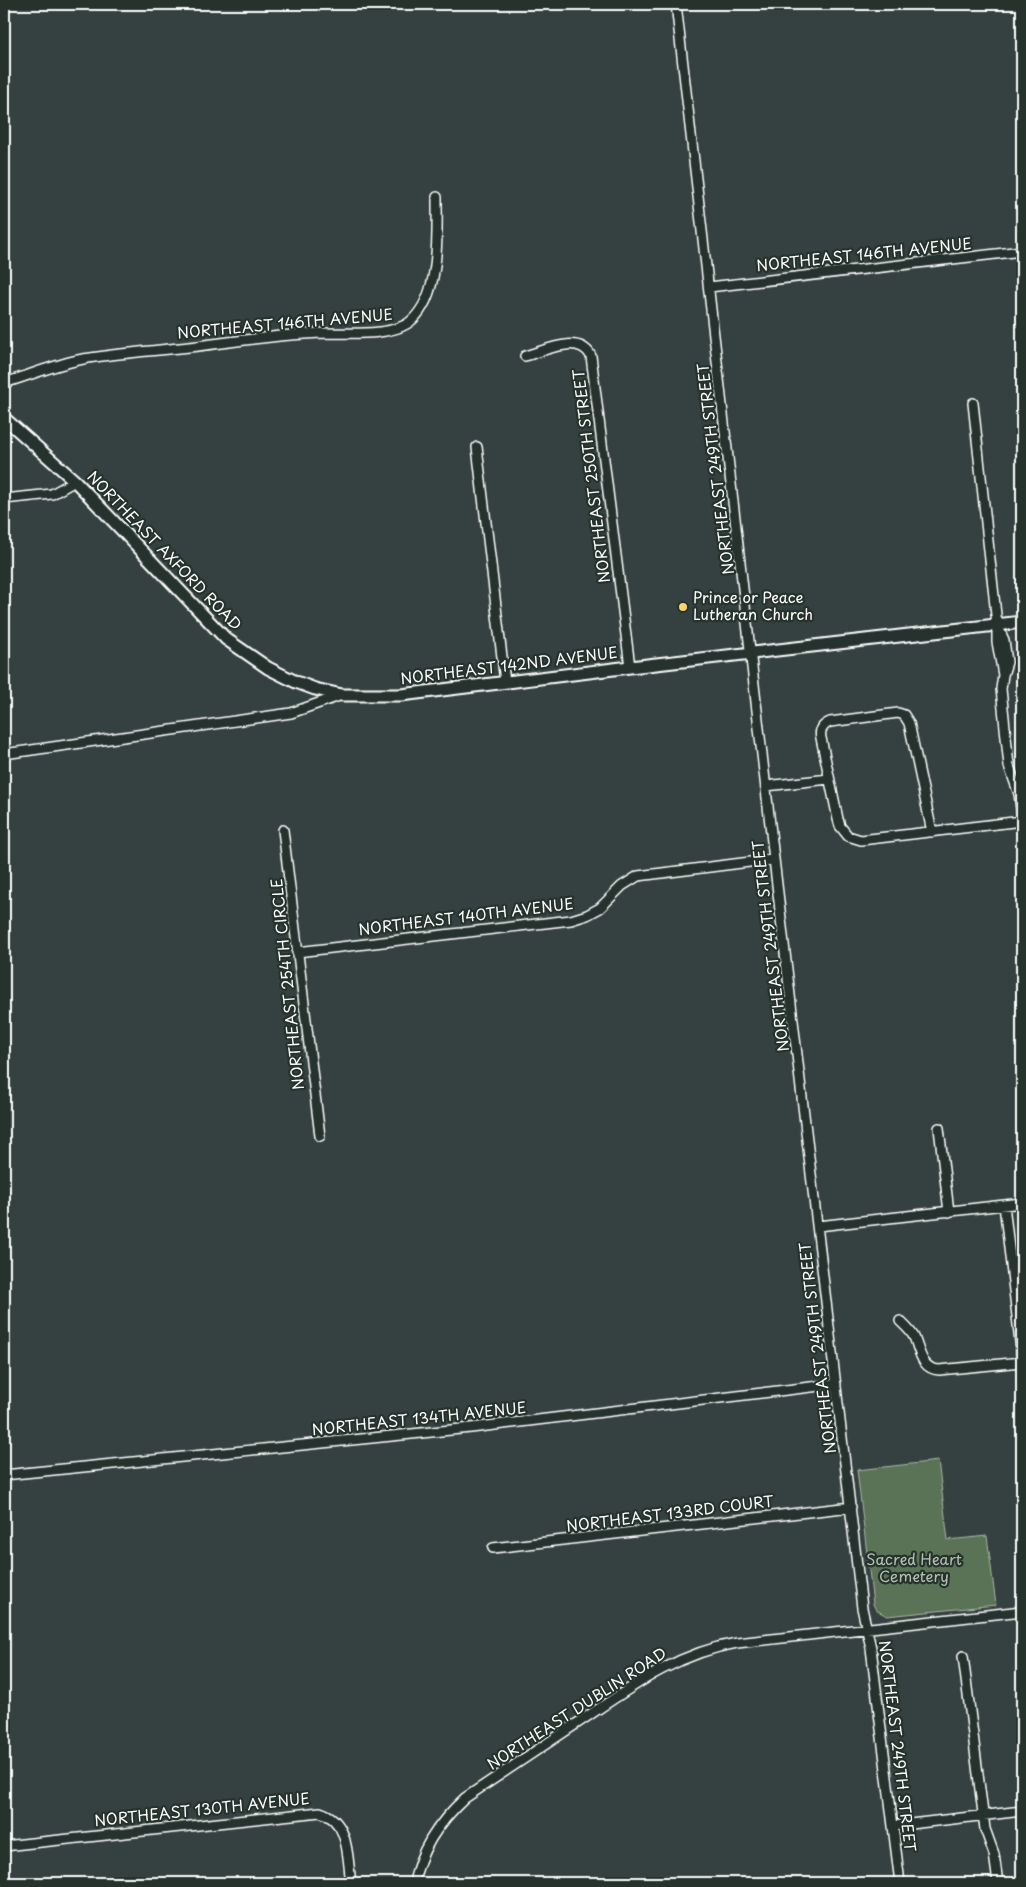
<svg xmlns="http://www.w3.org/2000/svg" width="1026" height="1887" viewBox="0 0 1026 1887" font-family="'Playpen Sans',sans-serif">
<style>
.green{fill:#5a7257;stroke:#acb8ab}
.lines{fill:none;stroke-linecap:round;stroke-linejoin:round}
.minor-casing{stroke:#fff;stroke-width:12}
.major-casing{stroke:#fff;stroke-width:15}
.minor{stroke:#26332d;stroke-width:9}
.major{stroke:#26332d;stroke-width:11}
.poi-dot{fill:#ffd166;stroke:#26332d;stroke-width:2}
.labels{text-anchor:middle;stroke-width:4.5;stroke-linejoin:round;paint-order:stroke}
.street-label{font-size:15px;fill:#fff;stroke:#26332d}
.poi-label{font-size:15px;fill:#fff;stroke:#26332d;text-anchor:start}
.park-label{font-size:15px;fill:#b5c0b3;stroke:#26332d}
</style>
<rect width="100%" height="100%" fill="#354040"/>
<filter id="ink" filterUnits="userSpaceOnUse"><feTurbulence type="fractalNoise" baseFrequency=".02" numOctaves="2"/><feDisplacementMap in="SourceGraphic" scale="10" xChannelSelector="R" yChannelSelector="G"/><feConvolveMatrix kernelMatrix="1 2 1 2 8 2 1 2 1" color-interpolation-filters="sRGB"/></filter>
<g filter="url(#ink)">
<path class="green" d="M938 1461 948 1540 987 1536 996 1605 887 1616 876 1610 873 1604 857 1470Z"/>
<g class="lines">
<defs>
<path id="minor" d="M676 4 774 859 862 1608 871 1648 900 1883
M709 287 1022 251
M525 356C544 351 579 333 591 356L630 667
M4 383C30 375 57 364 83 359 118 353 154 351 189 347 233 342 279 334 324 333 348 333 394 337 412 320 441 294 437 233 437 197
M973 403 997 624V642L1003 675
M477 447 505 682
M4 499 52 494 75 481
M999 629 1004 640 1007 662 1003 675 1001 689 1009 766 1019 794 1022 816
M4 754 291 713 342 695
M766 786 829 779
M283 830 320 1136
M932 832 909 723 904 715 898 713 830 722C823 725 819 730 821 738L838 819 840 826 848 836 861 840 1022 821
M297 952 571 920 587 915 600 908 622 886 638 876 774 859
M939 1128 949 1212
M1004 1205 1022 1359
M818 1226 1022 1203
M900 1321C905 1326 911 1331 914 1337 920 1351 921 1369 939 1370L1022 1362
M4 1475 471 1428 836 1384
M493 1548 851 1507
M963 1656 985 1829 994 1854 998 1883
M893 1826 1022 1811
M4 1846 320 1812C350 1821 347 1857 351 1883
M414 1883C420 1849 439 1822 465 1798 504 1772 543 1746 582 1720 631 1687 677 1653 737 1643L1022 1611"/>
<path id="major" d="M4 418 75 481 226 639 268 668 296 682 315 689 342 695H401L630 667 1022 622"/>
</defs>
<use href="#minor" class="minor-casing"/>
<use href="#major" class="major-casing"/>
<use href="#minor" class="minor"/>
<use href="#major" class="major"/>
</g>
</g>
<circle class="poi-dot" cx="683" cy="607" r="5"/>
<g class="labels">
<g class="street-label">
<text transform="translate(864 255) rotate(-6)" y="5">NORTHEAST 146TH AVENUE</text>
<text transform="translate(285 324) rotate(-5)" y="5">NORTHEAST 146TH AVENUE</text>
<text transform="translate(716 469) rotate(-97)" y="5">NORTHEAST 249TH STREET</text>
<text transform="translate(592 476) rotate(-97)" y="5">NORTHEAST 250TH STREET</text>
<text transform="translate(164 551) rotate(46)" y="5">NORTHEAST AXFORD ROAD</text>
<text transform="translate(509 666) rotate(-7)" y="5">NORTHEAST 142ND AVENUE</text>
<text transform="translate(466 917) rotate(-7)" y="5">NORTHEAST 140TH AVENUE</text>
<text transform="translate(771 946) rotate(-97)" y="5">NORTHEAST 249TH STREET</text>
<text transform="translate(288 984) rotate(-96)" y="5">NORTHEAST 254TH CIRCLE</text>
<text transform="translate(818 1348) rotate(-97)" y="5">NORTHEAST 249TH STREET</text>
<text transform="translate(419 1419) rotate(-6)" y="5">NORTHEAST 134TH AVENUE</text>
<text transform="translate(670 1514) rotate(-7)" y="5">NORTHEAST 133RD COURT</text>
<text transform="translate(577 1709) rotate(-33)" y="5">NORTHEAST DUBLIN ROAD</text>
<text transform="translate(897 1746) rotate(83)" y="5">NORTHEAST 249TH STREET</text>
<text transform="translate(202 1810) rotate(-6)" y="5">NORTHEAST 130TH AVENUE</text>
</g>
<g class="poi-label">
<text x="693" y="603">Prince or Peace<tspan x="693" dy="17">Lutheran Church</tspan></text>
</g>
<g class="park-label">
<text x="914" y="1565">Sacred Heart<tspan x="914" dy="17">Cemetery</tspan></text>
</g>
</g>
<rect width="1026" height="1887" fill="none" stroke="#26332d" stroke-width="20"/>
<rect x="10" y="10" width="1006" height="1867" fill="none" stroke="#fff" stroke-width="2" filter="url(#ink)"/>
</svg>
